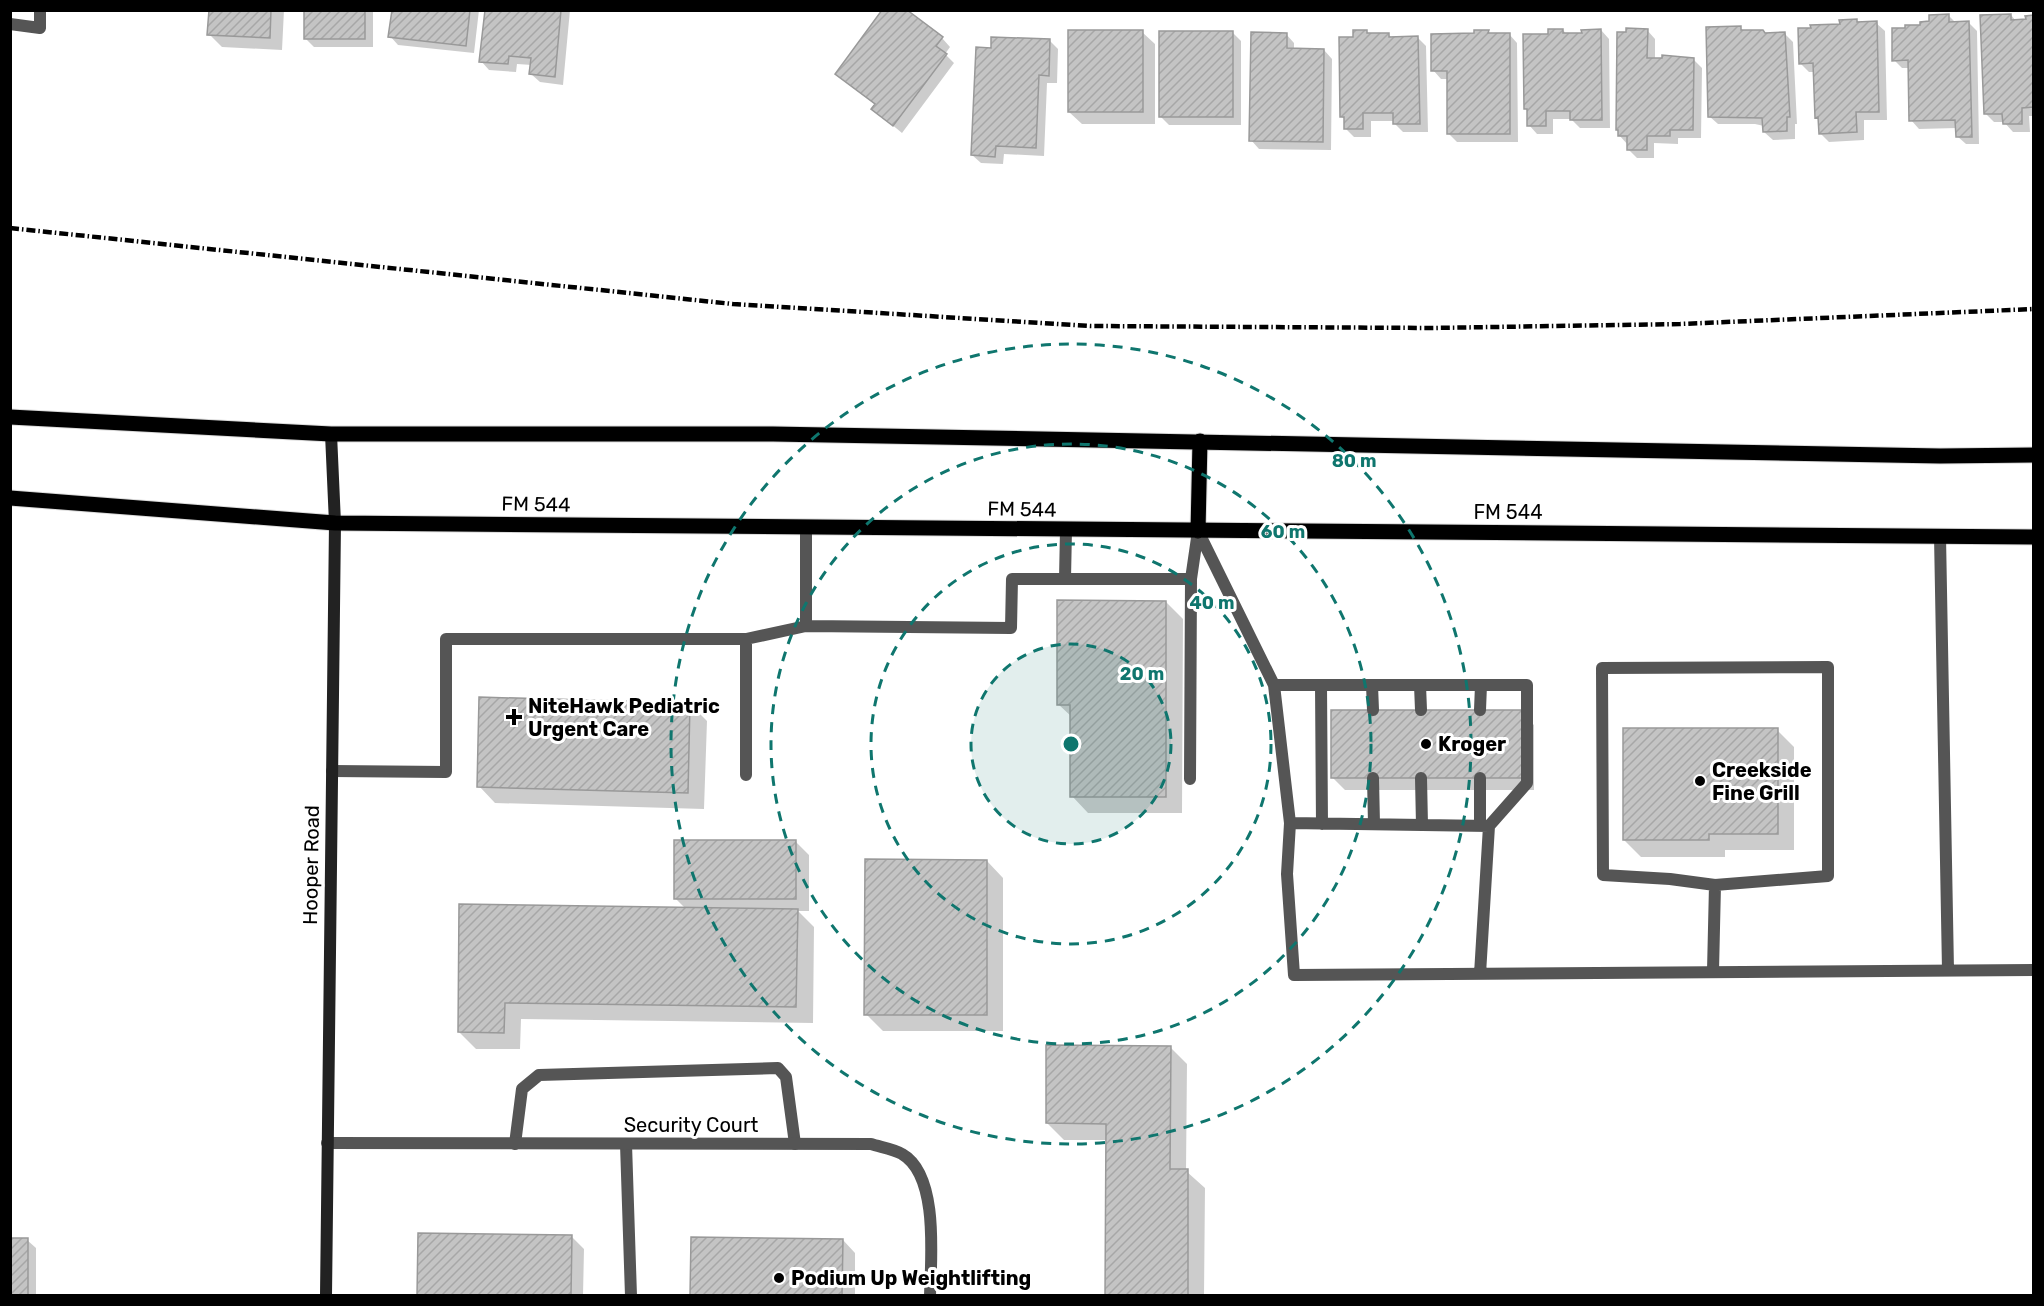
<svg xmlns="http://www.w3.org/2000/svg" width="2044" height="1306" viewBox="0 0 2044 1306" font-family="Rubik,sans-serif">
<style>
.shadow{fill:#0003}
.building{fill:url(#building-hatch);stroke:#999;stroke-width:1.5}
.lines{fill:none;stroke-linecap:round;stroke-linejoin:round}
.primary-casing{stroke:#dbdbdb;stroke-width:17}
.lane{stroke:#555;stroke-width:12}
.street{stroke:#555;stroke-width:12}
.secondary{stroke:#222;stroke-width:12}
.primary{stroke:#000;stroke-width:15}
.rail{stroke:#000;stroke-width:4.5;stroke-dasharray:9 3 1.5 3;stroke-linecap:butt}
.ring{fill:none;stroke:#0f766e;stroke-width:3;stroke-dasharray:10 8}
.poi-dot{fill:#000;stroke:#fff;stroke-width:2}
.labels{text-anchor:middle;stroke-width:6;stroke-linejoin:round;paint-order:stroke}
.street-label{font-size:20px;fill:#000;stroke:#fff}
.poi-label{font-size:20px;font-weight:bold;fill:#000;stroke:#fff;text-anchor:start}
.centre{fill:#0f766e;stroke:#fff;stroke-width:3}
.ring-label{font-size:18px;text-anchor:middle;font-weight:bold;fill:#0f766e;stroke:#fff;stroke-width:6;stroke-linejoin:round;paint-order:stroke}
</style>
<defs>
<pattern id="building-hatch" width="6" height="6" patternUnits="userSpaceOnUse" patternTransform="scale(1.5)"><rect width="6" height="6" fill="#c4c4c4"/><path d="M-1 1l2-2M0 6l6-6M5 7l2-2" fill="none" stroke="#a7a7a7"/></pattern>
</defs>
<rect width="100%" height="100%" fill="#fff"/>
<path class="shadow" d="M210 10H284L282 50 222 47 209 34Z
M305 10H373V47H314L305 38Z
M393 10H479L474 53 398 45 390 36Z
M486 10H570L563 85 540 82 531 74 532 65 517 64 516 72 489 70 481 61Z
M1948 15 1956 23H1969L1977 31 1979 144H1966L1957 136V128L1919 129 1911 120 1910 68H1902L1894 60 1907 29Z
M2011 15 2016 21 2028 20 2034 17V116H2029L2030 132H2013L2004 122H1994L1986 114Z
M1841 21 1876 23 1885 31 1887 120H1864V140L1829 142 1820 133V120L1816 117 1815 72H1809L1800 63 1841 25Z
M1740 28 1744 31 1766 34 1784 33 1793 42 1797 124H1795V139L1773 140 1764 132V126L1755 124H1718L1709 116Z
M1563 30 1567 35H1583L1601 30 1609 39 1610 128H1580L1571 119H1553V134H1537L1529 125V112L1525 108 1550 36Z
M1647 30 1655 39V60L1693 59 1702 68 1701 138H1678V144L1654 143V158H1637L1628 149V145L1619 135 1617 129Z
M1366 31 1370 35 1388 34 1392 38H1418L1426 46 1428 132H1403L1395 124V121H1371V137H1354L1346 129V120L1342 117 1355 38Z
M1488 31 1491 34H1509L1517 43 1518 142H1457L1449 134 1448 79H1441L1433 70 1476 35Z
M1142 32 1155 44V124H1082L1069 112Z
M1233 33 1241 41V125H1169L1161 117Z
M1286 34 1294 43V50H1324L1332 59 1331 150 1259 149 1251 140Z
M942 38 950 47 945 54 954 63 902 133 873 109 876 105 837 74Z
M1050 41 1058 49 1057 83H1047L1044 156 1004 154 1003 164 981 163 972 155 992 49Z
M1166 602 1183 619 1182 813H1088L1072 796V717L1058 704Z
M690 704 707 721 704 809 495 803 479 786Z
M1521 712 1534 725V790H1345L1332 777Z
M1777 730 1794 747V850H1725V857H1641L1624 840Z
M796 842 809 855V911H798L814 927 813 1023 521 1019 520 1049H476L459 1032 461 906 686 909 675 898Z
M987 861 1003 878V1031H883L866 1014Z
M1170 1047 1187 1064 1186 1171 1205 1188 1204 1296H1107V1140H1064L1047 1123Z
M571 1236 584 1249 583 1296H418Z
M27 1240 36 1248V1296H10Z
M843 1240 855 1253V1296H692Z"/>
<path class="building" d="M209 10H271L270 38 207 35Z
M304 10H365V39H304Z
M392 10H470L466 46 388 37Z
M485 10H561L555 77 529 74 531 58 509 56 508 64 479 62Z
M882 10H907L943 37 936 46 947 54 893 126 871 109 875 104 835 74Z
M1949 14V22L1969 21 1972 137H1956L1955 120 1909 121 1908 60 1892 61V28H1905V25H1920V22L1929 21V15Z
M2011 14V20L2026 19 2025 16 2034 15V107L2022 108V124H2003L2002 114H1984L1980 15Z
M1857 19V22L1877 21 1879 112H1856L1857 132 1819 134 1818 117 1815 118 1813 63 1799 64 1798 28H1811L1810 25 1840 24 1839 20Z
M1741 26V30H1763L1765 33 1785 32 1790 117H1787V131L1763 132 1762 118 1708 117 1706 27Z
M1626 28 1648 29 1647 58H1662V55L1694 58 1693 130H1670V136H1647V150H1627V136H1618V130H1616L1617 32H1626Z
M1548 29H1563V33H1582L1581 30 1601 29 1602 120H1570V111H1546V126H1527V109H1524L1523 34H1548Z
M1068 30H1143V112H1068Z
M1353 30H1367V33H1389V37L1418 36 1420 124H1393V113H1363V129H1344V117H1340L1339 37H1353Z
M1474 30H1489L1488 33H1510V134H1447V71H1431V34L1474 33Z
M1159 31H1233V117H1159Z
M1251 32 1287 33V48L1324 49 1323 142 1249 141Z
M991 37 1050 39 1049 76 1039 75 1036 148 996 146 995 157 971 155 976 47 991 48Z
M1057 600 1166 601V797H1070V705H1057Z
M479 697 690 703 688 793 477 787Z
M1331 710H1522V778H1331Z
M1623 728H1778V834H1709V840H1623Z
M674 840H796V899H674Z
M865 859 987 860V1015H864Z
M459 904 798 909 796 1007 505 1003 504 1033 458 1032Z
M1046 1045 1171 1046 1170 1169H1188V1296H1105L1106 1124 1046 1123Z
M418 1233 572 1235 571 1296H417Z
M691 1237 843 1239 842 1296H690Z
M10 1238H28V1296H10Z"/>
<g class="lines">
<defs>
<path id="primary" d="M10 417 331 434H773L1940 456 2034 455
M10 498 335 523 2034 537
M1198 531 1200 441"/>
</defs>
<use href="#primary" class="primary-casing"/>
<path class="lane" d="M1198 531 1274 685 1290 823 1287 874 1294 975 2034 970
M1940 536 1948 970
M1065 579 1066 530
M806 626V527
M746 639V775
M1274 685H1527V783L1489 826
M1321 685 1322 824
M1372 685 1373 710
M1420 685 1421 710
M1480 710 1481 685
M332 771 446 772V639H746L806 626 1011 628 1012 579H1191
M1373 778 1374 824
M1421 778 1422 825
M1480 778V825
M1190 779 1191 579 1198 531
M1290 823 1489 826 1480 974
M1713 971 1715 885 1670 879 1603 875 1602 668 1828 667V876L1715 885
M515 1144 522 1089 539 1075 778 1068 786 1077 795 1144
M626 1144 631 1296"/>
<path class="street" d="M10 24 40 28V10
M327 1143 871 1144C880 1147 894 1149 902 1154 939 1175 931 1258 930 1296"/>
<path class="secondary" d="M326 1296 335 523 331 434"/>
<use href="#primary" class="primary"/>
<path class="rail" d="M10 228 733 304 1090 326 1431 328 1680 324 2034 309"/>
</g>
<circle cx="1071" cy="744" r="100" fill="#0f766e" fill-opacity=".12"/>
<g class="ring">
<circle cx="1071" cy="744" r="100"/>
<circle cx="1071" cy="744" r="200"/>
<circle cx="1071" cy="744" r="300"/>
<circle cx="1071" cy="744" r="400"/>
</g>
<g class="poi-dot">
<path d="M511 708h6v6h6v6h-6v6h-6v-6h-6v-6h6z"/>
<circle cx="1426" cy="744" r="6"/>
<circle cx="1700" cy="781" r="6"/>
<circle cx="779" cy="1278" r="6"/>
</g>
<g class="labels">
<g class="street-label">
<text transform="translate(536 504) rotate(1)" y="7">FM 544</text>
<text transform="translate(1022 509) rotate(1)" y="7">FM 544</text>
<text x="1508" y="519">FM 544</text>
<text transform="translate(311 865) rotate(-89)" y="7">Hooper Road</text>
<text x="691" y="1132">Security Court</text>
</g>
<g class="poi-label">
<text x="528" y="713">NiteHawk Pediatric<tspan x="528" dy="23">Urgent Care</tspan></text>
<text x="1438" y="751">Kroger</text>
<text x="1712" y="777">Creekside<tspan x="1712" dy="23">Fine Grill</tspan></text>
<text x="791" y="1285">Podium Up Weightlifting</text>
</g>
</g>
<circle cx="1071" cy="744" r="9" class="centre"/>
<g class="ring-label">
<text x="1354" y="467">80 m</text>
<text x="1283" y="538">60 m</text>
<text x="1212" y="609">40 m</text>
<text x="1142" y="680">20 m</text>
</g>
<rect width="2044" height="1306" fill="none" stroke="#000000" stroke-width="24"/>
</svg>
